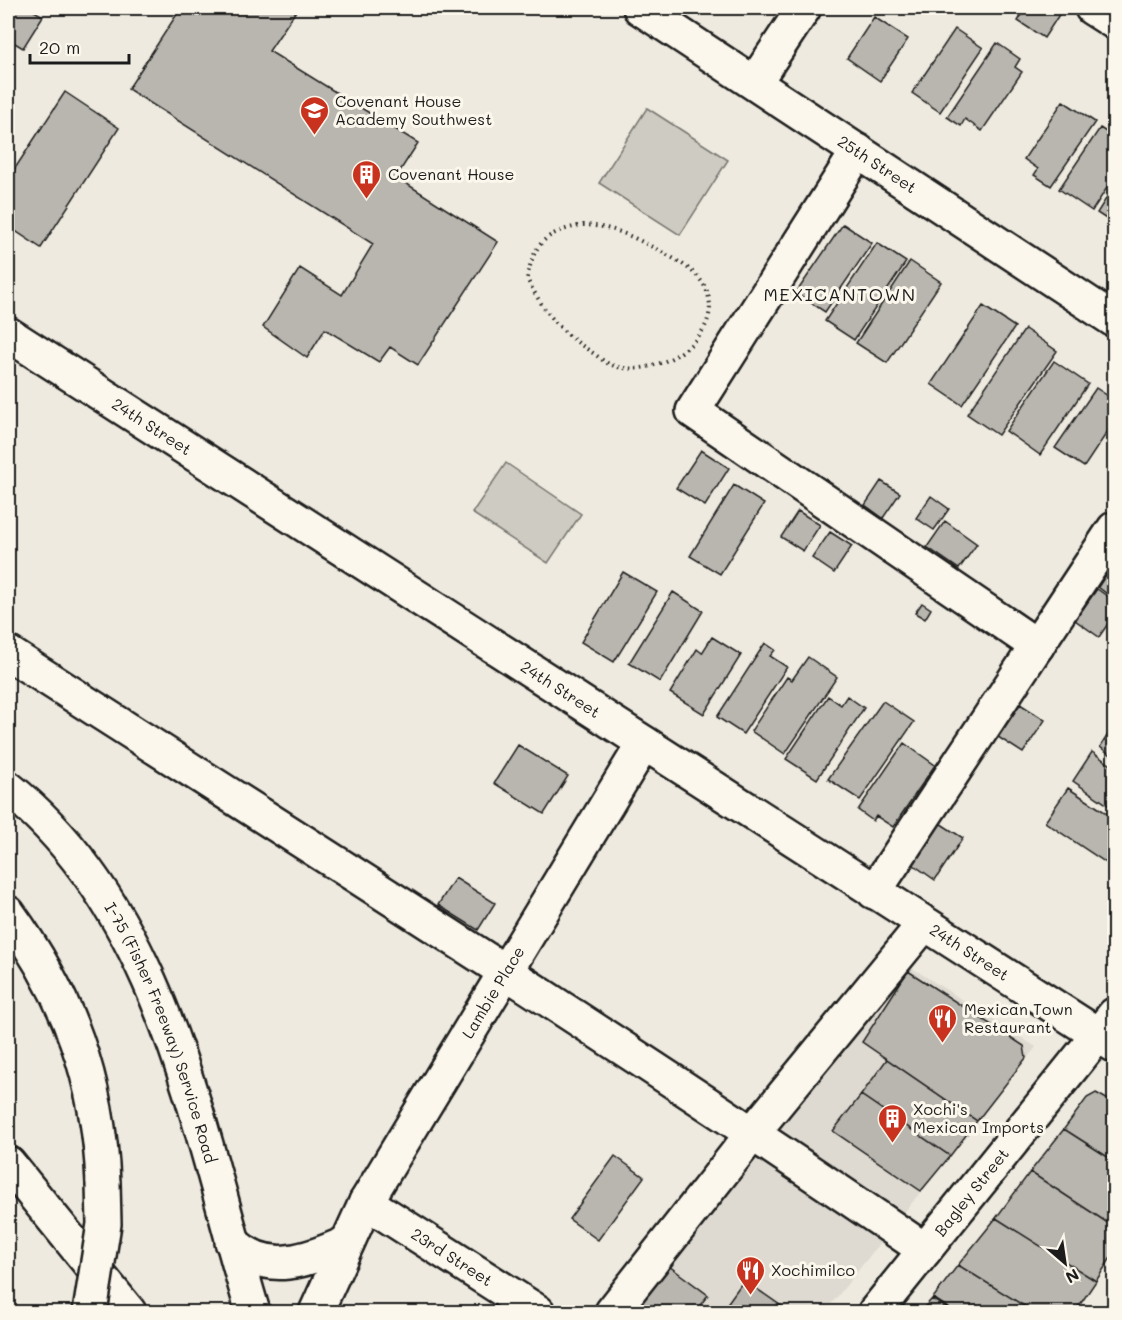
<svg xmlns="http://www.w3.org/2000/svg" width="1122" height="1320" viewBox="0 0 1122 1320" font-family="Mali,sans-serif">
<style>
.built{fill:#dedad1}
.green{fill:#ceccc2;stroke:#75746f;stroke-width:1.5}
.building{fill:#b9b6af;stroke:#1c1c1c;stroke-width:1.5}
.lines{fill:none;stroke-linecap:round;stroke-linejoin:round}
.minor-casing{stroke:#1c1c1c;stroke-width:38}
.highway-casing{stroke:#1c1c1c;stroke-width:38}
.path{stroke:#1c1c1c;stroke-width:4;stroke-dasharray:1.5 4.5;stroke-linecap:butt}
.minor{stroke:#fbf7ec;stroke-width:33}
.highway{stroke:#fbf7ec;stroke-width:33}
.highway-bridge-casing{stroke:#1c1c1c;stroke-width:38;stroke-linecap:butt}
.highway-bridge{stroke:#fbf7ec;stroke-width:33}
.labels{text-anchor:middle;stroke-width:6;stroke-linejoin:round;paint-order:stroke}
.poi-label{font-size:16px;fill:#1c1c1c;stroke:#fbf7ec;text-anchor:start}
.street-label{font-size:16px;fill:#1c1c1c;stroke:#fbf7ec}
.neighbourhood-label{font-size:18px;letter-spacing:1.5px;fill:#1c1c1c;stroke:#fbf7ec}
</style>
<rect width="100%" height="100%" fill="#eeeadf"/>
<filter id="ink" filterUnits="userSpaceOnUse"><feTurbulence type="fractalNoise" baseFrequency=".0167" numOctaves="2"/><feDisplacementMap in="SourceGraphic" scale="12" xChannelSelector="R" yChannelSelector="G"/><feConvolveMatrix kernelMatrix="1 2 1 2 8 2 1 2 1" color-interpolation-filters="sRGB"/></filter>
<g filter="url(#ink)">
<path class="built" d="M909 966 1036 1047 825 1312H633Z"/>
<path class="green" d="M647 108 728 160 680 235 599 183Z
M506 463 581 514 548 563 472 513Z"/>
<path class="building" d="M8 8H29L43 16 23 48 8 39Z
M181 8H298L269 51 418 143 396 177 498 242 418 365 390 347 379 362 325 329 307 358 263 327 300 268 342 295 373 244 128 89Z
M1026 8H1058L1062 10 1044 38 1018 21Z
M874 17 908 39 880 81 847 58Z
M955 29 983 48 940 112 912 93Z
M997 43 1020 59 1015 67 1022 72 982 131 965 119 961 126 947 117Z
M65 92 119 128 41 248 8 226V179Z
M1063 101 1095 122 1051 186 1034 175 1038 169 1024 159Z
M1100 128 1114 137V177L1092 211 1059 189Z
M1114 186V224L1097 213Z
M843 224 872 243 825 312 796 293Z
M877 243 906 262 854 340 825 321Z
M910 261 941 282 887 363 856 343Z
M983 306 1015 327 962 405 931 384Z
M1025 329 1057 351 998 435 967 414Z
M1054 361 1088 384 1040 455 1006 431Z
M1096 388 1114 400V422L1084 467 1055 448Z
M701 450 729 468 705 506 676 488Z
M881 481 900 493 883 518 865 505Z
M734 485 764 504 720 574 690 556Z
M931 496 949 509 934 530 916 518Z
M798 511 820 525 803 551 781 537Z
M945 521 977 544 959 569 927 547Z
M830 532 852 546 834 573 812 558Z
M1114 563V599L1098 587Z
M623 572 657 592 614 662 581 642Z
M1097 589 1114 601V615L1099 637 1075 620Z
M673 592 703 611 660 682 629 663Z
M922 603 931 609 925 619 915 613Z
M712 637 741 655 704 714 670 693 697 649 702 653Z
M765 643 775 650 770 656 787 667 743 734 717 717Z
M808 657 837 677 785 754 751 731 787 677 792 680Z
M828 696 841 705 847 696 864 708 817 779 786 759Z
M883 701 914 722 860 800 828 779Z
M1020 704 1045 720 1023 753 998 737Z
M1114 725V757L1100 747Z
M904 743 935 765 893 827 876 816 873 821 858 810Z
M518 745 568 776 544 814 494 783Z
M1092 752 1114 767V809L1073 781Z
M1068 788 1114 818V868L1045 822Z
M938 822 963 838 935 880 911 863Z
M455 878 495 903 478 930 438 905Z
M908 971 1024 1046 1026 1058 977 1121 862 1042Z
M887 1059 977 1121 950 1156 861 1095Z
M1096 1093 1114 1103V1161L1064 1129 1087 1098Z
M861 1095 950 1156 921 1191 833 1131Z
M1064 1129 1114 1161V1227L1030 1172Z
M615 1156 644 1177 598 1240 569 1219Z
M1030 1172 1114 1227V1253L1096 1281 996 1218Z
M996 1218 1096 1281 1075 1312H1034L958 1265Z
M958 1265 1034 1312H955L933 1298Z
M669 1266 708 1295 695 1312H634Z
M744 1280 790 1312H721Z
M932 1299 953 1312H920Z"/>
<g class="lines">
<defs>
<g id="minor">
<path id="s1" d="M640 8 1114 320"/>
<path d="M1092 8 1114 22"/>
<path d="M755 82 804 8"/>
<path d="M858 151 693 411 1037 646"/>
<path id="s2" d="M8 334 1114 1045"/>
<path d="M8 653C315 850 624 1044 925 1250"/>
<path id="s3" d="M8 788C165 913 198 1131 253 1312"/>
<path d="M874 892 1114 529"/>
<path id="s4" d="M366 1202 538 1312"/>
<path d="M232 1242C267 1277 307 1260 347 1243"/>
<path id="s5" d="M316 1312 366 1202 644 743"/>
<path d="M612 1312 764 1119 924 924"/>
<path id="s6" d="M875 1312 1114 1015"/>
</g>
<path id="highway" d="M8 913C68 996 99 1079 103 1183
M8 1163 129 1312"/>
</defs>
<use href="#minor" class="minor-casing"/>
<use href="#highway" class="highway-casing"/>
<path class="path" d="M583 225C614 226 633 237 660 251 676 260 696 270 705 287 730 336 653 382 612 365 605 363 599 357 593 353 560 332 545 313 527 279 534 242 546 232 583 225Z"/>
<use href="#minor" class="minor"/>
<use href="#highway" class="highway"/>
<defs>
<path id="highway-bridge" d="M90 1312 104 1224 103 1183"/>
</defs>
<use href="#highway-bridge" class="highway-bridge-casing"/>
<use href="#highway-bridge" class="highway-bridge"/>
</g>
</g>
<defs>
<symbol id="school-pin" viewBox="-11 -11 22 30"><path d="M0 17L-7.5 6A9.5 9.5 0 1 1 7.5 6Z" fill="#c8321e" stroke="#fbf7ec"/><path d="M0-5L7-2L0 1L-7-2ZM-4 1L0 2.5L4 1V4Q0 6-4 4Z" fill="#fff"/></symbol>
<symbol id="building-pin" viewBox="-11 -11 22 30"><path d="M0 17L-7.5 6A9.5 9.5 0 1 1 7.5 6Z" fill="#c8321e" stroke="#fbf7ec"/><path d="M-4-6H4V6H1V3H-1V6H-4ZM-2.5-4.3h1.7v1.8h-1.7ZM.8-4.3h1.7v1.8H.8ZM-2.5-1h1.7V.8h-1.7ZM.8-1h1.7V.8H.8Z" fill="#fff"/></symbol>
<symbol id="restaurant-pin" viewBox="-11 -11 22 30"><path d="M0 17L-7.5 6A9.5 9.5 0 1 1 7.5 6Z" fill="#c8321e" stroke="#fbf7ec"/><path d="M-5-6h1v4h1v-4h1v4h1v-4h1v5L-1.5 .5V6h-2V.5L-5-1ZM5-6V6H3V1.5H1.5Q1.5-4 5-6Z" fill="#fff"/></symbol>
</defs>
<g fill-rule="evenodd">
<use href="#school-pin" x="298" y="94" width="33" height="45"/>
<use href="#building-pin" x="350" y="158" width="33" height="45"/>
<use href="#restaurant-pin" x="926" y="1002" width="33" height="45"/>
<use href="#building-pin" x="876" y="1102" width="33" height="45"/>
<use href="#restaurant-pin" x="734" y="1254" width="33" height="45"/>
</g>
<g class="labels">
<g class="poi-label">
<text x="335" y="107">Covenant House<tspan x="335" dy="18">Academy Southwest</tspan></text>
<text x="388" y="180">Covenant House</text>
<text x="964" y="1015">Mexican Town<tspan x="964" dy="18">Restaurant</tspan></text>
<text x="913" y="1115">Xochi's<tspan x="913" dy="18">Mexican Imports</tspan></text>
<text x="771" y="1276">Xochimilco</text>
</g>
<g class="street-label">
<text dy="6" stroke="none"><textPath href="#s1" startOffset="284">25th Street</textPath></text>
<text dy="6" stroke="none"><textPath href="#s2" startOffset="171">24th Street</textPath></text>
<text dy="6" stroke="none"><textPath href="#s2" startOffset="657">24th Street</textPath></text>
<text dy="6" stroke="none"><textPath href="#s2" startOffset="1143">24th Street</textPath></text>
<text dy="6" stroke="none"><textPath href="#s5" startOffset="366">Lambie Place</textPath></text>
<text dy="6" stroke="none"><textPath href="#s3" startOffset="294">I-75 (Fisher Freeway) Service Road</textPath></text>
<text dy="6" stroke="none"><textPath href="#s6" startOffset="154">Bagley Street</textPath></text>
<text dy="6" stroke="none"><textPath href="#s4" startOffset="102">23rd Street</textPath></text>
</g>
<g class="neighbourhood-label">
<text x="840" y="301">MEXICANTOWN</text>
</g>
</g>
<rect width="1122" height="1320" fill="none" stroke="#fbf7ec" stroke-width="30"/>
<rect x="15" y="15" width="1092" height="1290" fill="none" stroke="#1c1c1c" stroke-width="2" filter="url(#ink)"/>
<g transform="translate(1065 1263) rotate(151)" stroke="#fbf7ec" stroke-width="4.5" paint-order="stroke">
<path d="M0-4.5L10 22L0 15L-10 22Z" fill="#1c1c1c"/>
<text y="-9" font-size="16" font-weight="bold" text-anchor="middle" fill="#1c1c1c">N</text>
</g>
<path d="M30 54v9h99v-9" fill="none" stroke="#1c1c1c" stroke-width="3"/>
<text x="39" y="54" font-size="18" fill="#1c1c1c" stroke="#fbf7ec" stroke-width="4.5" paint-order="stroke">20 m</text>
</svg>
